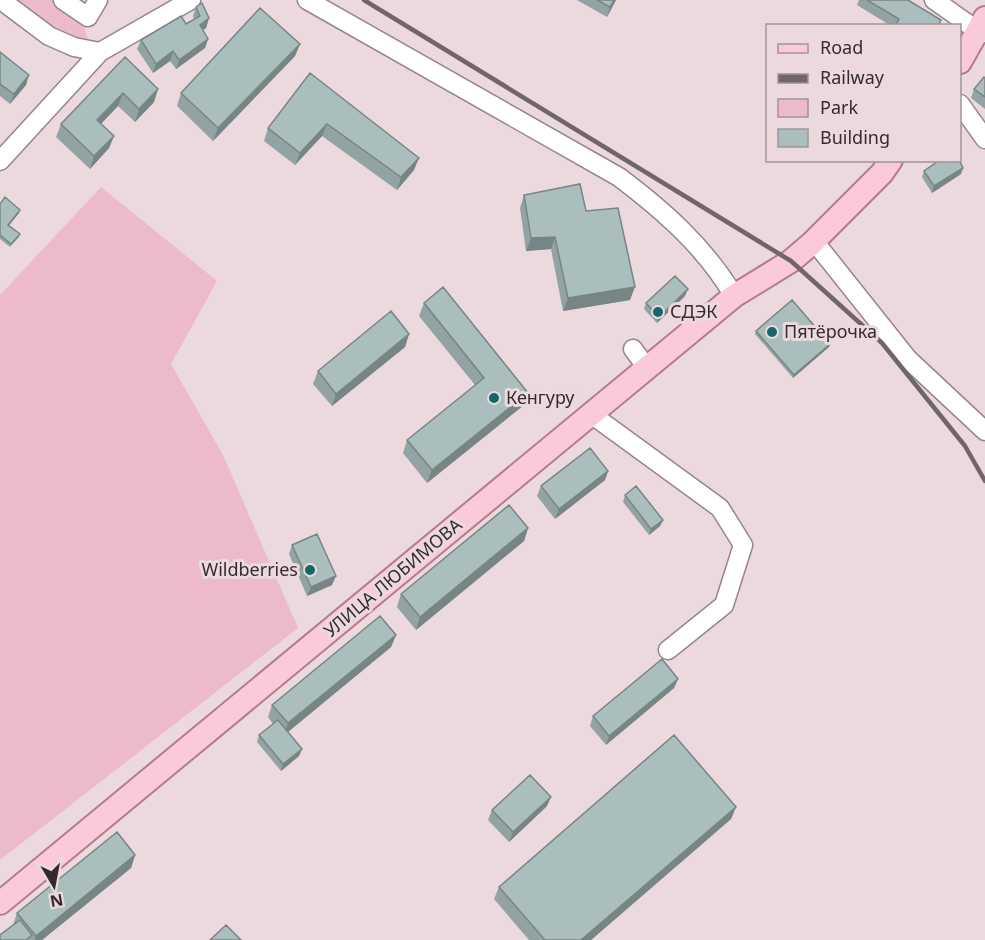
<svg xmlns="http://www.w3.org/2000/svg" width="985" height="940" viewBox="0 0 985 940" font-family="'Noto Sans',sans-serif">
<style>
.green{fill:#ecbac8}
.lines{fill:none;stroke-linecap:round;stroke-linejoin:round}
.minor-casing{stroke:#96868a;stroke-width:21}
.major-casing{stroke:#b47b8c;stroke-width:26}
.minor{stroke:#fff;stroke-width:18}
.major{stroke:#fbcad9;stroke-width:22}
.rail{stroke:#706669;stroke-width:4.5}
.wall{fill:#93a3a3}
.shaded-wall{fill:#788585}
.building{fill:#abbebe;stroke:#788585;stroke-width:1.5}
.poi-dot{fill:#176667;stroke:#ebd9de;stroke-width:2}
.labels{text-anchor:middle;stroke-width:6;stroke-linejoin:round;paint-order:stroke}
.poi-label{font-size:18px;fill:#332c2e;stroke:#ebd9de;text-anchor:start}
.street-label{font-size:18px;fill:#332c2e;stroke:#ebd9de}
</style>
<rect width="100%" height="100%" fill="#ebd9de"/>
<path class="green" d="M8 0H62L80 17 89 42 36 19Z
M101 187 217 281 171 364 223 455 298 628 0 860V295Z"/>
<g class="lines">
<defs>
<path id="minor" d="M1 0 49 36 74 47 100 52
M63 0 88 17 98 0
M307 0 619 177C664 211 705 247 734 296
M934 0 978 31 985 33
M960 104 985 139
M0 161 100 52 191 0
M814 241 908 359 985 431
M633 349 647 368
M591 414 720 508 743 545 724 605 668 650"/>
<path id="major" d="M960 62 985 18
M0 903 734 296 791 261 811 244 882 173 891 160"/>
</defs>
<use href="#minor" class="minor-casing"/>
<use href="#major" class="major-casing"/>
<use href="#minor" class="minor"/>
<use href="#major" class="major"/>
<path class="rail" d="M364 0 791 261 882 343 965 446 985 481"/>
</g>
<path class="wall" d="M577 0H616L607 17Z
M859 0H908L941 20 939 26H891L857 5Z
M196 7 209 18 206 28 203 30 208 39 205 48 176 69 170 61 153 73 137 49 141 40 186 24 194 19 193 16Z
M300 44 295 56 213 141 177 106 181 93Z
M0 52 26 85 10 104 0 96Z
M125 57 158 89 154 102 135 122 118 106 101 124 114 136 109 148 90 169 56 137 61 124Z
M310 73 414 170 397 190 322 136 295 165 264 141 268 128Z
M985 77V109L971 98 974 89Z
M924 171 961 174 932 193 922 177Z
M524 195 586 211 630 300 563 311 551 249 526 251 520 208Z
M0 204 19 213 9 225 19 237 10 247 0 239Z
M685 296 657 323 644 309 646 303Z
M424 303 528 393 524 405 427 483 403 453 407 440 475 385 419 316Z
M756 331 830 344 829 347 793 378 755 334Z
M409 334 405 347 332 406 313 384 318 371Z
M608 471 605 480 555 519 537 496 541 486Z
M625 495 663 520 660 526 649 535 623 502Z
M528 528 524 541 416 630 397 607 401 594Z
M292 545 332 585 307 596 289 554Z
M396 635 391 647 288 732 302 749 299 756 281 771 257 742 259 735 273 724 268 717 272 705Z
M678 679 674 688 606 745 590 726 593 716Z
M547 806 509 842 488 820 492 810Z
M736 807 731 819 591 940H529L494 899 499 887Z
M135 855 131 868 42 940H0L13 925 17 913Z"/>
<path class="shaded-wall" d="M614 0H616L607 17 610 7Z
M209 18 206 28 196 34 200 25Z
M208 39 205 48 176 69 179 60Z
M300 44 295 56 213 141 218 128Z
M173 51 170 61 153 73 156 64Z
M29 75 26 85 10 104 14 94Z
M158 89 154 102 135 122 139 109Z
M123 93 118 106 93 132 97 120Z
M327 124 322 136 295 165 300 153Z
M114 136 109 148 90 169 94 156Z
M419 158 414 170 397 190 401 177Z
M963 168 961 174 932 193 934 186Z
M20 210 19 213 7 228 8 225Z
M555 237 551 249 526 251 531 238Z
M635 287 630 300 563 311 568 298Z
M688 289 685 296 657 323 659 317Z
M409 334 405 347 332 406 336 394Z
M830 344 829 347 793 378 794 375Z
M528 393 524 405 427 483 432 470Z
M608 471 605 480 555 519 559 509Z
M663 520 660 526 649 535 651 529Z
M528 528 524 541 416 630 420 617Z
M336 576 332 585 307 596 311 587Z
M396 635 391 647 283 736 288 723Z
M678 679 674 688 606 745 609 736Z
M302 749 299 756 281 771 283 764Z
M551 797 547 806 509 842 513 832Z
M736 807 731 819 591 940H581Z
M135 855 131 868 42 940H35L36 936Z"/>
<path class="building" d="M597 0H614L610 7Z
M867 0H908L941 20 938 26H895L899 19Z
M202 3 209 18 200 25 208 39 179 60 173 51 156 64 141 40 181 16 186 24 200 16 196 7Z
M260 8 300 44 218 128 181 93Z
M0 52 29 75 14 94 0 84Z
M125 57 158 89 139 109 123 93 97 120 114 136 94 156 61 124Z
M310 73 419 158 401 177 327 124 300 153 268 128Z
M984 77 985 78V97L974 89Z
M940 160H959L963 168 934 186 924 171Z
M580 184 586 211 618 208 635 287 568 298 555 237 531 238 524 195Z
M5 197 20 210 8 225 20 234 11 244 0 235V204Z
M675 276 688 289 659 317 646 303Z
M443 287 528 393 432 470 407 440 484 378 424 303Z
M792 300 830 344 794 375 756 331Z
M391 311 409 334 336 394 318 371Z
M590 448 608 471 559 509 541 486Z
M636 486 663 520 651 529 625 495Z
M509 505 528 528 420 617 401 594Z
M317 534 336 576 311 587 292 545Z
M380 616 396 635 288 723 272 705Z
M662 659 678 679 609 736 593 716Z
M278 720 302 749 283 764 259 735Z
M674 735 736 807 581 940H545L499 887Z
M530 775 551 797 513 832 492 810Z
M117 832 135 855 36 936 17 913Z
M20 920 32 935 26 940H0V935Z
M226 925 241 940H210Z"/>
<g class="poi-dot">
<circle cx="658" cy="312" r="6"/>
<circle cx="772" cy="332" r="6"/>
<circle cx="494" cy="398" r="6"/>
<circle cx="310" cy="570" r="6"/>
</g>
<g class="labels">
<g class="poi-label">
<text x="670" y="318">СДЭК</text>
<text x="784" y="338">Пятёрочка</text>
<text x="506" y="404">Кенгуру</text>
<text x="298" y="576" text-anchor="end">Wildberries</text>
</g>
<g class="street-label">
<text transform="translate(393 578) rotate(-40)" y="6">УЛИЦА ЛЮБИМОВА</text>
</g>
</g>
<rect x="766" y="24" width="195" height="138" fill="#ebd9de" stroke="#a19498" stroke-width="1.5"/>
<rect x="778" y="44" width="30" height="9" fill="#fbcad9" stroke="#a19498" stroke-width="1.5"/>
<text x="820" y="54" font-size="18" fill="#332c2e">Road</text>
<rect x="778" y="74" width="30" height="9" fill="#706669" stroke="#a19498" stroke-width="1.5"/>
<text x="820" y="84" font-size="18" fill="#332c2e">Railway</text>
<rect x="778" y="99" width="30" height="18" fill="#ecbac8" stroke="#a19498" stroke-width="1.5"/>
<text x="820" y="114" font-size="18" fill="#332c2e">Park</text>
<rect x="778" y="129" width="30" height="18" fill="#abbebe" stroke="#a19498" stroke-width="1.5"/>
<text x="820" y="144" font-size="18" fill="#332c2e">Building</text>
<g transform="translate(54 886) rotate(170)" stroke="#ebd9de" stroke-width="4.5" paint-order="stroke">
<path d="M0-4.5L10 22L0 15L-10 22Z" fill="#332c2e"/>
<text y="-9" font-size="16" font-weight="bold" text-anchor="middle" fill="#332c2e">N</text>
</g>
</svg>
